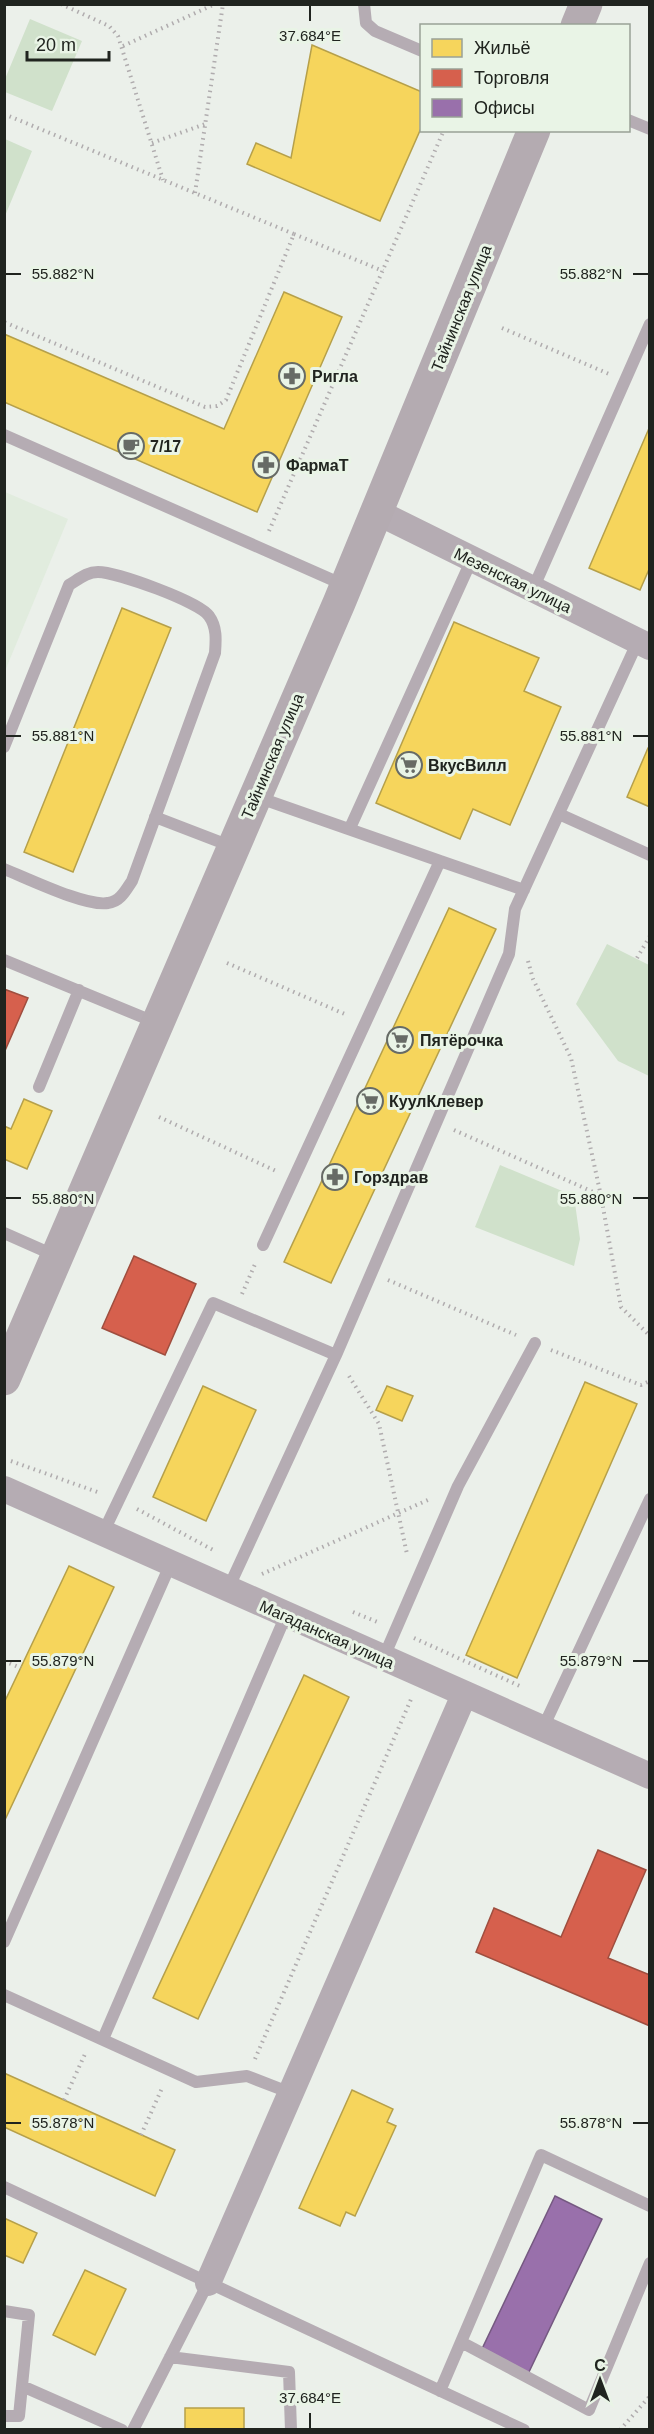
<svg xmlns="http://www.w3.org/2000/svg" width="654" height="2434" viewBox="0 0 654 2434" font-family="Helvetica,sans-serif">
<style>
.built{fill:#e1ecde}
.green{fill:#d0e1cb}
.homes{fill:#f6d55c;stroke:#b6a04a;stroke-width:1.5}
.shops{fill:#d6604d;stroke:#9f4e3f;stroke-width:1.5}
.offices{fill:#9970ab;stroke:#755981;stroke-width:1.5}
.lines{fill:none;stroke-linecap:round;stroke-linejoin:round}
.path{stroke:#b0acae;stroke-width:4;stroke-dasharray:1.5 4.5;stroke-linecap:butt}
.service{stroke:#b5acb3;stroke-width:12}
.minor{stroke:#b5acb3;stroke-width:26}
.secondary{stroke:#b4abb1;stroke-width:33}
.ticks{fill:none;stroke:#20241f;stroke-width:2}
.labels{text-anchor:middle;stroke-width:6;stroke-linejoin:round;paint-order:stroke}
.street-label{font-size:16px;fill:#20241f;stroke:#e9f4e6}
.poi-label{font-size:16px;font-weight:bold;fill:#20241f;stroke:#e9f4e6;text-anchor:start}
.ticks-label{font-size:15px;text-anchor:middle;fill:#20241f;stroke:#e9f4e6;stroke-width:6;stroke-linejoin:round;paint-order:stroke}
</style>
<rect width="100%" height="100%" fill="#ebf0ea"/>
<path class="built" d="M5 492 68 519 5 671Z"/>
<path class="green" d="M30 19 82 41 52 111 5 92V79Z
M5 139 32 151 5 216Z
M607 944 649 965V1076L618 1061 576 1004Z
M500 1165 574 1196 580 1239 574 1266 475 1227Z"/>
<path class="homes" d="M312 45 422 92V126L380 221 247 164 256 143 291 158Z
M284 292 342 317 257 512 4 402V334L224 429Z
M650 426V567L640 590 589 568Z
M122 608 171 628 73 872 24 852Z
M454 622 539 658 524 691 561 707 510 825 473 809 460 839 376 803Z
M648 748H650V807L627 797Z
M449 908 496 929 331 1283 284 1262Z
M24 1099 52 1111 27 1169 4 1159V1126L11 1129Z
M585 1382 637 1404 517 1678 466 1655Z
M203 1386 256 1410 206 1521 153 1497Z
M387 1386 413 1396 402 1421 376 1410Z
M69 1566 114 1587 4 1822V1703Z
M304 1675 349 1697 198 2019 153 1998Z
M4 2073 175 2150 155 2196 4 2127Z
M352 2090 393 2109 387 2122 396 2126 355 2216 346 2212 340 2226 299 2208Z
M4 2218 37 2233 23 2263 4 2255Z
M85 2270 126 2289 95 2355 53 2335Z
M185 2408H244V2430H185Z"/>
<path class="shops" d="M4 989 28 998 4 1053Z
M134 1256 196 1284 165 1355 102 1328Z
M598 1850 646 1870 608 1958 650 1975V2026L476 1952 494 1908 561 1937Z"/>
<path class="offices" d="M555 2196 602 2219 528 2374 481 2351Z"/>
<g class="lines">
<path class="path" d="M61 4 109 26 118 36 163 180
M123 46 215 4
M4 114 294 234 226 400 217 406 205 407 4 322
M152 143 205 124
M195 193 223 4
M294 234 383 271
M502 328 609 374
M269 531 444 130
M637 958 650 936
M528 961 533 979 571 1058 601 1196 621 1307 650 1336
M227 963 347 1015
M159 1117 276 1171
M454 1130 600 1195
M388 1280 516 1335
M242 1294 256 1262
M551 1350 641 1385 650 1381
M349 1376 379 1424 407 1554
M11 1461 100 1493
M137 1509 215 1551
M262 1574 430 1499
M353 1612 380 1623
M414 1638 522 1687
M4 1661 21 1668
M255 2059 412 1697
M64 2100 85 2054
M141 2135 163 2086
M620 2430 650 2396"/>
<path class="service" d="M364 4 366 23 375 31 422 51
M628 120 650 129
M4 435 344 585
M533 589 650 324
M4 747 69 585C79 579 87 572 98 572 117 572 200 602 209 616 217 627 216 640 215 653L132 881C126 890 120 902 108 903 86 907 27 878 4 869
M257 797 440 861
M559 814 650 855
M155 817 233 847
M350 828 472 559
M4 960 157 1023
M39 1087 79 990
M4 1233 56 1256
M263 1245 440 861 524 890
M336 1355 509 954 515 909 638 641
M103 1533 213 1303 336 1355 228 1589
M383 1659 458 1486 535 1343
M542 1730 650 1499
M4 1942 171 1563
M4 1995 196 2082 247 2076 291 2093
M103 2039 286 1615
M4 2187 524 2430
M4 2311 29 2315 19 2416H4
M461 2342 589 2410 650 2263
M170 2357 289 2372 291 2430
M22 2386 122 2430
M440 2391 541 2155 650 2206
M133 2430 208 2283"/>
<path class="minor" d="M377 512 650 647
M4 1489 650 1776
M208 2283 464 1695"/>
<path class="secondary" d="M577 26 586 4
M4 1379 339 603 534 130"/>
</g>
<path class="ticks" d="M310 6V21M6 274H21M633 274H648M6 736H21M633 736H648M6 1198H21M633 1198H648M6 1661H21M633 1661H648M6 2123H21M633 2123H648M310 2413V2428"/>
<defs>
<symbol id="pharmacy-ring" viewBox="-11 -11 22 22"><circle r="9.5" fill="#e9f4e6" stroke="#676b66" stroke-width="1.5"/><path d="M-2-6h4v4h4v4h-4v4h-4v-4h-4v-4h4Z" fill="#676b66"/></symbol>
<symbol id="cafe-ring" viewBox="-11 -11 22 22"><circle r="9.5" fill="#e9f4e6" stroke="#676b66" stroke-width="1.5"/><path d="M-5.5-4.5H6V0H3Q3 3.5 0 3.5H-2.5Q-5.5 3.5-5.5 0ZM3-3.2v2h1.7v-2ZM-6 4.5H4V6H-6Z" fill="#676b66"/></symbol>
<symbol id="supermarket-ring" viewBox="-11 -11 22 22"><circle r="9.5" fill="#e9f4e6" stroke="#676b66" stroke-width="1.5"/><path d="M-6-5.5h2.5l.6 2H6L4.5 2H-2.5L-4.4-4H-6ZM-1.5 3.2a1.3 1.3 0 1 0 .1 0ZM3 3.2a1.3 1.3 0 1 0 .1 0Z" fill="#676b66"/></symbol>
</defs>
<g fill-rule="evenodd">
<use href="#pharmacy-ring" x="277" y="361" width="30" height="30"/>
<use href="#cafe-ring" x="116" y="431" width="30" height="30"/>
<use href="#pharmacy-ring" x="251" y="450" width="30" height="30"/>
<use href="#supermarket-ring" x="394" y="750" width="30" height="30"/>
<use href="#supermarket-ring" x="385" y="1025" width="30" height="30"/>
<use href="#supermarket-ring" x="355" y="1086" width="30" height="30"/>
<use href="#pharmacy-ring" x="320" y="1162" width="30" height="30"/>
</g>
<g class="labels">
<g class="street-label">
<text transform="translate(461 308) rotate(-68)" y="6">Тайнинская улица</text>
<text transform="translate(513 580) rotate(26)" y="6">Мезенская улица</text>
<text transform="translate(272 756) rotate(-67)" y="6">Тайнинская улица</text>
<text transform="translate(327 1634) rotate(24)" y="6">Магаданская улица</text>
</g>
<g class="poi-label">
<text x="312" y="382">Ригла</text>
<text x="150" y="452">7/17</text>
<text x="286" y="471">ФармаТ</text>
<text x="428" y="771">ВкусВилл</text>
<text x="420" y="1046">Пятёрочка</text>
<text x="389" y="1107">КуулКлевер</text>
<text x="354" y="1183">Горздрав</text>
</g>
</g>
<g class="ticks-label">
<text x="310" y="41">37.684°E</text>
<text x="63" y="279">55.882°N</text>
<text x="591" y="279">55.882°N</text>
<text x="63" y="741">55.881°N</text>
<text x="591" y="741">55.881°N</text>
<text x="63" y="1204">55.880°N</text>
<text x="591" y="1204">55.880°N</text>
<text x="63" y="1666">55.879°N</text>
<text x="591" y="1666">55.879°N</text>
<text x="63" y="2128">55.878°N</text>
<text x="591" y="2128">55.878°N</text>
<text x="310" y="2403">37.684°E</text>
</g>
<rect width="654" height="2434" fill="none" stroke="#20241f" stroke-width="12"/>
<rect x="420" y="24" width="210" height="108" fill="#e9f4e6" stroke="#99a196" stroke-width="1.5"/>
<rect x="432" y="39" width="30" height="18" fill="#f6d55c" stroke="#99a196" stroke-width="1.5"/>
<text x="474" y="54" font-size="18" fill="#20241f">Жильё</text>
<rect x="432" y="69" width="30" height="18" fill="#d6604d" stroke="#99a196" stroke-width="1.5"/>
<text x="474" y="84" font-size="18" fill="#20241f">Торговля</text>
<rect x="432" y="99" width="30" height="18" fill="#9970ab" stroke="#99a196" stroke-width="1.5"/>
<text x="474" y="114" font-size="18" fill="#20241f">Офисы</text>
<g transform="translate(600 2380)" stroke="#e9f4e6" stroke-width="4.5" paint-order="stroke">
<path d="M0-4.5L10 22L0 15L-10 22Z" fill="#20241f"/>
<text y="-9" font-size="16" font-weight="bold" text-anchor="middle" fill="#20241f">С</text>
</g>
<path d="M27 51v9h82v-9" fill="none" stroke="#20241f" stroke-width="3"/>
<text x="36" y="51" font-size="18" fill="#20241f" stroke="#e9f4e6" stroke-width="4.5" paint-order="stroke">20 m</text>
</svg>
